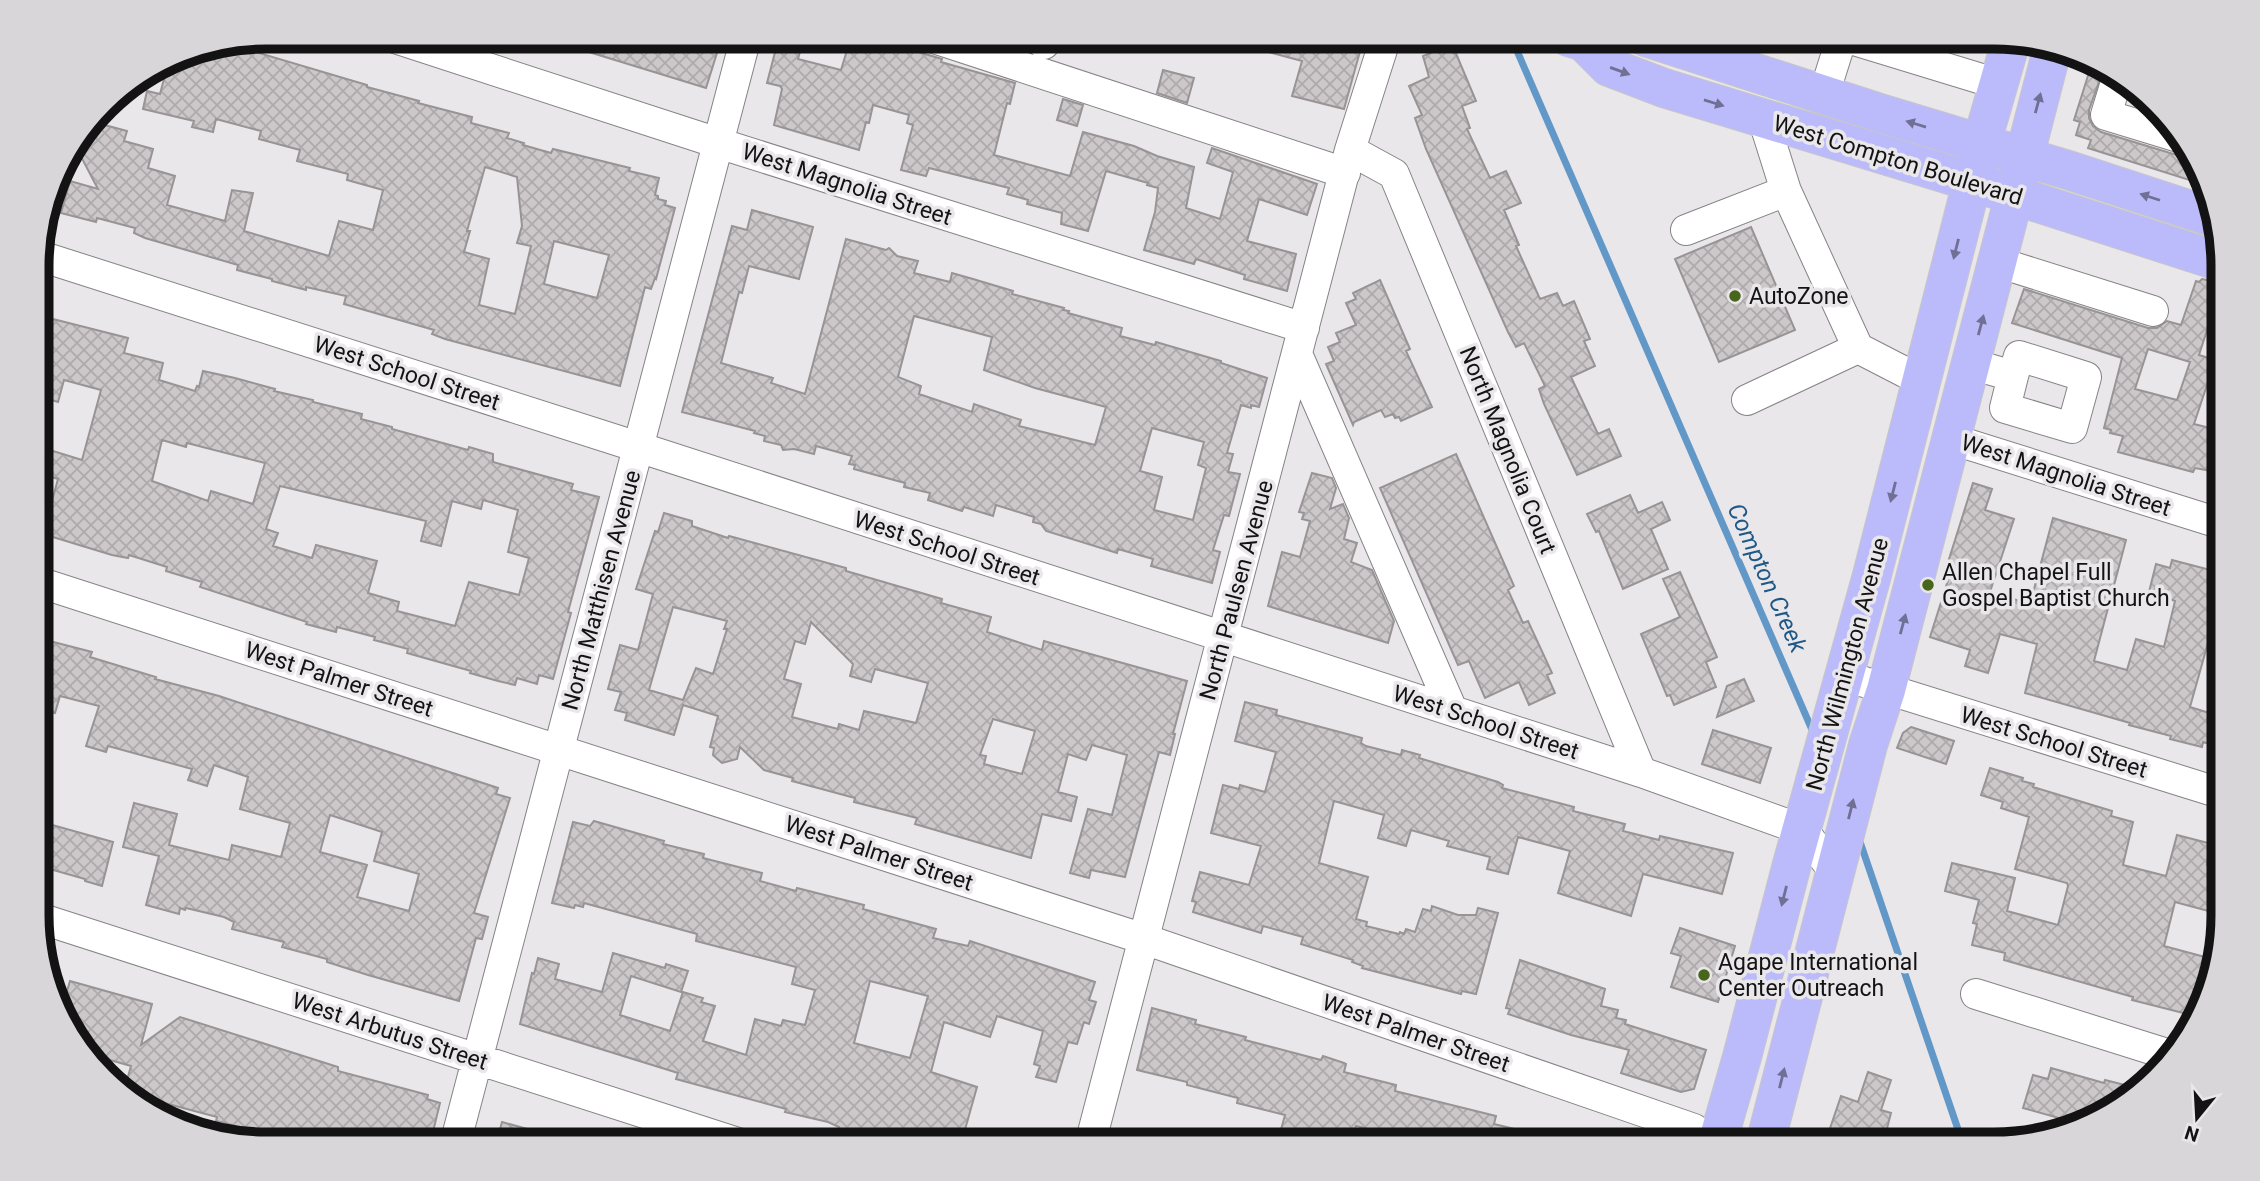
<svg xmlns="http://www.w3.org/2000/svg" width="2260" height="1181" viewBox="0 0 2260 1181" font-family="Roboto,sans-serif">
<style>
.lines{fill:none;stroke-linecap:round;stroke-linejoin:round}
.stream{stroke:#6298c7;stroke-width:7}
.building{fill:url(#building-cross-hatch);stroke:#989395;stroke-width:2;fill-rule:evenodd}
.minor-casing{stroke:#858386;stroke-width:32}
.major-casing{stroke:#c7c6c7;stroke-width:40}
.minor{stroke:#fff;stroke-width:30}
.major{stroke:#bbbbfc;stroke-width:38}
.oneway{fill:#706f94}
.poi-dot{fill:#47661b;stroke:#eae7eb;stroke-width:2.5}
.labels{text-anchor:middle;stroke-width:7;stroke-linejoin:round;paint-order:stroke}
.street-label{font-size:23px;fill:#141314;stroke:#eae7eb}
.poi-label{font-size:23px;fill:#141314;stroke:#eae7eb;text-anchor:start}
.water-label{font-size:24px;font-style:italic;fill:#1d5887;stroke:#eae7eb}
.rim{fill:none;stroke:#141314;stroke-width:9}
</style>
<defs>
<pattern id="building-cross-hatch" width="8" height="8" patternUnits="userSpaceOnUse" patternTransform="scale(1.75)"><rect width="8" height="8" fill="#ccc7c9"/><path d="M0 0l8 8M0 8l8-8" fill="none" stroke="#aeaaac"/></pattern>
</defs>
<rect width="100%" height="100%" fill="#eae7eb"/>
<g class="lines">
<path class="stream" d="M1511 37 1813 732
M1858 836 1963 1144"/>
</g>
<path class="building" d="M594 37H722L706 88 589 52Z
M779 37H804L798 59 841 70 851 37H882L899 42 898 46 942 59 941 62 1015 83 1010 104 1007 103 994 155 1070 176 1083 132 1134 146 1157 156 1194 167 1186 208 1220 219 1233 172 1207 163 1212 148 1317 184 1307 215 1259 199 1247 241 1296 254 1287 291 1244 279 1245 275 1196 259 1194 264 1144 250 1155 212 1158 188 1147 185 1148 183 1106 171 1088 231 1061 224 1062 213 1027 204 1028 200 1007 194 1009 188 929 168 926 176 901 170 913 125 907 123 909 115 873 105 869 123 866 122 859 150 774 125 782 89 780 86 767 83Z
M1236 37H1364L1344 109 1292 96 1302 61 1235 43Z
M229 44 367 85V87L419 101 418 103 472 117 471 123 509 133 507 138 524 143 523 145 551 153 553 149 630 168 629 171 659 178 655 195 658 196V199L666 201 665 205 675 208 656 279 655 278 651 289 645 287 620 386 445 339 432 334 434 330 344 304 346 296 306 287V290L272 281V279L237 270 238 265 145 238 134 233 135 228 97 218 96 222 61 213 70 181 98 189 78 151 82 136 93 122 127 131 124 141 153 149 148 168 175 176 167 205 225 221 232 190 253 193 244 231 329 256 339 221 373 230 383 190 347 180 348 174 297 161 300 150 259 139 261 131 216 119 213 132 192 127 194 121 143 109 147 91 160 94 169 60 178 54ZM485 167 517 177 522 226 517 243 531 246 515 314 479 305 489 259 464 252 470 231H467ZM554 241 609 255 597 298 544 284Z
M1452 44 1476 101 1462 106 1470 128 1467 129 1490 178 1506 171 1521 203 1504 210 1519 245 1516 246 1540 299 1557 293 1563 306 1574 301 1590 339 1584 341 1595 366 1571 377 1598 434 1609 429 1621 456 1577 475 1544 404 1539 389 1545 386 1524 343 1516 347 1508 332 1426 149 1415 118 1422 115 1409 86 1429 77 1423 56Z
M2093 60 2104 68 2089 110V118L2093 126 2101 132 2180 156 2191 155 2202 184 2088 148 2091 140 2076 135 2080 122 2074 120Z
M1163 70 1194 78 1187 103 1157 93Z
M1063 99 1083 105 1077 126 1057 120Z
M752 210 813 227 799 279 749 266 742 293 739 292 721 363 773 378 771 383 805 394 846 239 886 250 889 248 897 256 918 261 914 273 950 282 952 273 973 279 1013 291 1012 294 1064 308 1063 310 1069 311 1068 313 1122 328 1120 336 1155 345 1156 342 1221 361V363L1267 378 1259 407 1251 405V408L1241 405 1227 453 1233 454 1228 472 1240 474 1229 516 1224 515 1213 550 1220 552 1212 583 1151 566 1153 559 1118 549 1117 553 1046 531 1041 524 1033 522 1034 517 996 505 993 516 964 507 962 511 928 500 930 493 904 487 905 483 854 469 855 465 849 464 852 456 816 446 814 454 794 449 783 450 781 445 764 441 765 436 754 433 755 431 682 412 732 226 747 230ZM914 316 992 337 984 370 1035 388 1106 407 1095 445 1019 426 1021 420 974 404 972 412 919 394 921 386 898 377ZM1152 428 1204 442 1198 465 1206 468 1193 520 1154 510 1162 477 1140 471Z
M1751 227 1795 330 1719 362 1675 259Z
M2202 279 2220 283 2221 287 2199 355 2222 362V386L2208 382 2194 424 2222 431V473L2195 468 2193 472 2118 452 2123 436 2110 433 2111 430 2104 428 2122 358 2012 323 2024 289 2148 328H2157L2167 321 2181 325 2196 281 2199 282ZM2148 349 2190 362 2177 400 2135 389Z
M1380 280 1410 349 1406 351 1432 407 1401 421 1399 417 1395 418 1393 414 1385 417 1381 410 1354 422 1353 425 1326 364 1334 361 1328 347 1340 342 1336 333 1356 325 1346 303 1356 299 1353 293Z
M45 317 128 338 124 353 163 363 159 380 195 391 197 386 199 387 203 371 235 378 275 389 274 391 313 400V402L362 414 361 419 392 427V429L468 450 469 447 493 454V462L573 484 571 490 599 497 568 612 571 613 553 679 539 675 537 684 517 678 515 685 498 681 470 673 471 671 407 653 408 649 374 640 375 637 337 627 336 632 306 624 307 622 200 587 202 582 166 571 167 567 129 555 128 558 112 555 43 534 58 479 45 475 53 451 82 460 101 390 64 380 58 402 38 396 37 322 43 324ZM162 440 186 447 187 443 265 463 253 504 211 491 208 501 152 481ZM280 486 426 521 421 541 441 546 452 501 481 509 483 500 518 510 508 552 529 558 519 595 469 582 455 626 397 611 399 602 368 593 377 561 316 545 312 558 273 546 278 533 266 529Z
M1456 454 1514 586 1508 590 1523 623 1528 621 1552 673 1547 675 1555 693 1529 705 1519 682 1485 698 1469 661 1458 665 1380 488Z
M1312 473 1332 478 1336 488 1330 509 1343 504 1349 518 1344 539 1357 543 1351 562 1372 570 1394 621 1388 643 1268 606 1282 552 1300 557 1310 521 1302 519 1304 513 1299 512Z
M1973 483 1992 489 1985 510 2014 519 1990 592 2030 604 2053 518 2126 540 2094 661 2127 670 2136 639 2164 647 2175 601 2149 592 2156 564 2170 568 2172 560 2222 573V635L2211 632 2190 707 2219 716 2211 744 2203 742 2202 747 2170 739 2171 736 2129 725 2130 723 2025 693 2037 644 2000 634 1988 673 1965 666 1970 650 1930 637 1949 577 1944 575Z
M1630 495 1638 513 1662 502 1670 520 1651 529 1668 569 1623 589 1599 531 1596 532 1587 514Z
M664 513 692 521V526L728 538 729 536 846 568V571L942 599 941 603 991 617 987 632 1042 650 1044 641 1187 681 1173 734H1175L1170 755 1159 752 1125 877 1091 870 1089 878 1070 873 1088 809 1112 815 1127 755 1092 745 1086 760 1068 754 1058 792 1077 797 1071 821 1042 814 1031 858 915 824 917 818 854 802 855 798 792 781 793 778 764 770 740 747 737 759 722 763 713 755 714 748 710 747 718 716 683 705 674 735 625 720 627 713 615 710 621 692 608 689 620 645 638 650 653 594 636 589 655 531 658 532ZM673 607 727 621 724 629H727L713 674 696 668 683 700 649 690ZM811 622 853 664 850 676 871 682 875 669 928 683 916 723 864 711 859 730 839 724 838 729 792 717 801 684 784 679 795 641 805 644ZM993 719 1035 731 1022 774 984 764 986 756 980 755Z
M1680 572 1717 657 1706 662 1716 687 1674 705 1670 695 1667 696 1641 634 1680 617 1663 579Z
M38 638 92 652 90 657 156 677 155 679 219 696 498 788 496 794 510 798 474 913 488 917 482 939 476 938 459 1001 368 975 327 962V959L282 947 284 942 232 929 234 922 224 917 186 908 185 910 180 908 179 914 146 905 159 856 123 847 134 803 177 814 169 845 229 860 232 845 281 857 290 823 240 809 248 777 214 765 207 786 188 780 192 769 108 746 106 752 86 746 99 706 60 696 55 713 38 709ZM330 815 382 832 374 861 419 874 409 911 357 897 367 865 320 852Z
M1744 679 1754 701 1717 717 1727 686Z
M1245 702 1277 710 1276 715 1362 738 1361 743 1366 746 1401 755 1402 750 1420 755 1419 758 1498 782 1503 785 1502 788 1574 807 1573 811 1625 824 1623 831 1659 840 1660 836 1733 853 1722 894 1643 874 1631 916 1558 893 1570 851 1518 837 1508 874 1487 869 1490 857 1447 846 1449 841 1411 830 1406 846 1378 838 1384 815 1334 801 1319 863 1368 877 1356 919 1367 922 1366 926 1399 934 1400 932 1404 934 1406 929 1415 932 1423 909 1431 911 1432 906 1458 915H1476L1478 908 1498 913 1476 994 1462 991 1461 994 1362 968 1363 966 1352 962 1353 960 1301 944 1303 937 1263 926 1261 933 1193 912 1196 902 1192 901 1200 872 1249 885 1261 846 1211 833 1223 785 1239 789 1240 785 1265 792 1276 752 1235 741Z
M1911 727 1954 741 1946 764 1897 748 1903 733Z
M1713 730 1771 748 1760 783 1702 764Z
M1990 768 2023 778 2022 781 2034 784 2033 787 2112 811 2111 816 2133 822 2123 865 2166 876 2177 835 2212 844 2207 865 2223 868V915L2175 902 2164 946 2205 957 2198 984 2207 987 2199 1017 2132 1000 2133 997 2004 960 2005 953 1972 945 1977 924 1973 923 1979 900 1945 891 1952 863 2015 878 2007 911 2058 925 2068 886 2067 883 2015 869 2029 817 2001 808 2003 802 1981 795Z
M38 821 113 842 102 886 85 881V879L39 866Z
M594 821 664 841 663 844 704 854 703 858 762 873 760 881 796 891 797 888 864 905 863 909 936 929 933 938 968 946 970 941 1095 982 1089 1000 1096 1002 1089 1024 1084 1022 1077 1044 1068 1042 1056 1082 1036 1077 1040 1066 1034 1064 1043 1031 997 1016 990 1037 944 1022 931 1072 977 1087 961 1144H893L838 1129 839 1127 828 1122 785 1112 786 1109 676 1079 678 1073 520 1024 532 973 534 974 538 958 559 964 555 979 602 992 613 953 665 968 666 964 688 971 681 992 631 976 620 1015 670 1031 683 992 703 998 701 1002 715 1006 703 1041 746 1055 755 1019 781 1026 783 1020 805 1025 815 990 792 984 796 967 696 941 697 934 584 903 583 907 575 905 574 908 552 903 573 822 590 826ZM870 981 928 996 910 1058 854 1043Z
M1680 928 1735 946 1718 1002 1671 987 1681 956 1671 953Z
M1520 960 1605 989 1601 1006 1618 1010 1616 1018 1626 1020 1625 1024 1706 1050 1694 1089 1681 1092 1621 1073 1629 1050 1571 1035 1508 1014 1510 1009 1506 1008Z
M70 981 152 1004 141 1045 180 1017 338 1067V1071L428 1095 427 1099 440 1103 430 1144H266L229 1136 232 1125 216 1121 217 1117 153 1100 150 1108 125 1087 131 1066 89 1054 92 1044 74 1039 62 1008Z
M1152 1008 1196 1020 1195 1024 1246 1037 1245 1040 1321 1060 1323 1056 1344 1063 1346 1064 1344 1072 1396 1085 1395 1091 1496 1116 1494 1124 1547 1137 1546 1144H1427L1356 1126 1351 1144H1277L1285 1115 1237 1103 1238 1098 1187 1085V1082L1137 1070Z
M2051 1068 2104 1083 2105 1080 2137 1088 2121 1106 2073 1122 2023 1108 2033 1075 2048 1079Z
M1868 1072 1891 1080 1881 1110 1891 1113 1883 1144H1839L1826 1140 1841 1096 1858 1102Z
M502 1122 560 1138V1144H496Z"/>
<g class="lines">
<defs>
<path id="minor" d="M392 37 718 143 1304 328
M931 37 1345 173
M1844 37 1998 84
M1044 44 1046 37
M2117 79 2106 115 2185 139
M1824 94 1842 37
M1763 118 1786 191 1858 348 1922 381
M1350 150 1394 174 1641 772
M1686 230 1786 191
M37 255 638 447 1641 772 1803 830 1835 873
M1997 262 2153 311
M1297 354 1452 710
M1971 364 2013 376 2005 408 2072 428 2086 377 2019 356 2013 376
M1747 400 1858 348
M1951 439 2222 524
M38 582 1144 939 1694 1129 1711 1144
M1845 676 2223 794
M39 918 741 1144
M1976 994 2167 1054
M455 1144 746 37
M1090 1144 1350 150 1386 37"/>
<path id="major" d="M1568 37 1584 42 1609 67 1664 88 1973 182 2221 262
M1645 37 1880 113 2068 170 2215 218
M1717 1144 1742 1057 1792 864 1872 575 1985 131 2011 41
M1765 1144 1868 745 1886 690 2052 50"/>
</defs>
<use href="#minor" class="minor-casing"/>
<use href="#major" class="major-casing"/>
<use href="#minor" class="minor"/>
<use href="#major" class="major"/>
</g>
<defs><path id="oneway-solid" d="M-6-.8H1V-3.2L6.5 0L1 3.2V.8H-6Z" transform="scale(1.75)"/></defs>
<g class="oneway">
<use href="#oneway-solid" transform="translate(1620 71) rotate(20)"/>
<use href="#oneway-solid" transform="translate(1714 103) rotate(17)"/>
<use href="#oneway-solid" transform="translate(2038 103) rotate(-75)"/>
<use href="#oneway-solid" transform="translate(1916 124) rotate(-163)"/>
<use href="#oneway-solid" transform="translate(2150 197) rotate(-162)"/>
<use href="#oneway-solid" transform="translate(1956 249) rotate(104)"/>
<use href="#oneway-solid" transform="translate(1981 325) rotate(-75)"/>
<use href="#oneway-solid" transform="translate(1893 492) rotate(104)"/>
<use href="#oneway-solid" transform="translate(1903 624) rotate(-75)"/>
<use href="#oneway-solid" transform="translate(1851 809) rotate(-76)"/>
<use href="#oneway-solid" transform="translate(1784 896) rotate(104)"/>
<use href="#oneway-solid" transform="translate(1782 1078) rotate(-76)"/>
</g>
<g class="poi-dot">
<circle cx="1735" cy="296" r="7"/>
<circle cx="1928" cy="585" r="7"/>
<circle cx="1704" cy="975" r="7"/>
</g>
<g class="labels">
<g class="street-label">
<text transform="translate(1898 160) rotate(17)" y="8">West Compton Boulevard</text>
<text transform="translate(847 184) rotate(18)" y="8">West Magnolia Street</text>
<text transform="translate(407 373) rotate(18)" y="8">West School Street</text>
<text transform="translate(1508 450) rotate(68)" y="8">North Magnolia Court</text>
<text transform="translate(2066 475) rotate(18)" y="8">West Magnolia Street</text>
<text transform="translate(947 548) rotate(18)" y="8">West School Street</text>
<text transform="translate(601 590) rotate(-75)" y="8">North Matthisen Avenue</text>
<text transform="translate(1236 590) rotate(-75)" y="8">North Paulsen Avenue</text>
<text transform="translate(1847 664) rotate(-75)" y="8">North Wilmington Avenue</text>
<text transform="translate(339 679) rotate(18)" y="8">West Palmer Street</text>
<text transform="translate(1486 722) rotate(18)" y="8">West School Street</text>
<text transform="translate(2054 742) rotate(17)" y="8">West School Street</text>
<text transform="translate(879 853) rotate(18)" y="8">West Palmer Street</text>
<text transform="translate(390 1031) rotate(18)" y="8">West Arbutus Street</text>
<text transform="translate(1416 1033) rotate(19)" y="8">West Palmer Street</text>
</g>
<g class="poi-label">
<text x="1749" y="304">AutoZone</text>
<text x="1942" y="580">Allen Chapel Full<tspan x="1942" dy="26">Gospel Baptist Church</tspan></text>
<text x="1718" y="970">Agape International<tspan x="1718" dy="26">Center Outreach</tspan></text>
</g>
<g class="water-label">
<text transform="translate(1767 578) rotate(66)" y="8">Compton Creek</text>
</g>
</g>
<path d="M0 0H2260V1181H0ZM266 49H1994A217 217 0 0 1 2211 266V915A217 217 0 0 1 1994 1132H266A217 217 0 0 1 49 915V266A217 217 0 0 1 266 49Z" fill="#d9d6da" fill-rule="evenodd"/>
<path class="rim" d="M266 49H1994A217 217 0 0 1 2211 266V915A217 217 0 0 1 1994 1132H266A217 217 0 0 1 49 915V266A217 217 0 0 1 266 49Z"/>
<g transform="translate(2197 1118) rotate(198)" stroke="#eae7eb" stroke-width="5" paint-order="stroke">
<path d="M0-5L12 26L0 18L-12 26Z" fill="#141314"/>
<text y="-10" font-size="19" font-weight="bold" text-anchor="middle" fill="#141314">N</text>
</g>
</svg>
